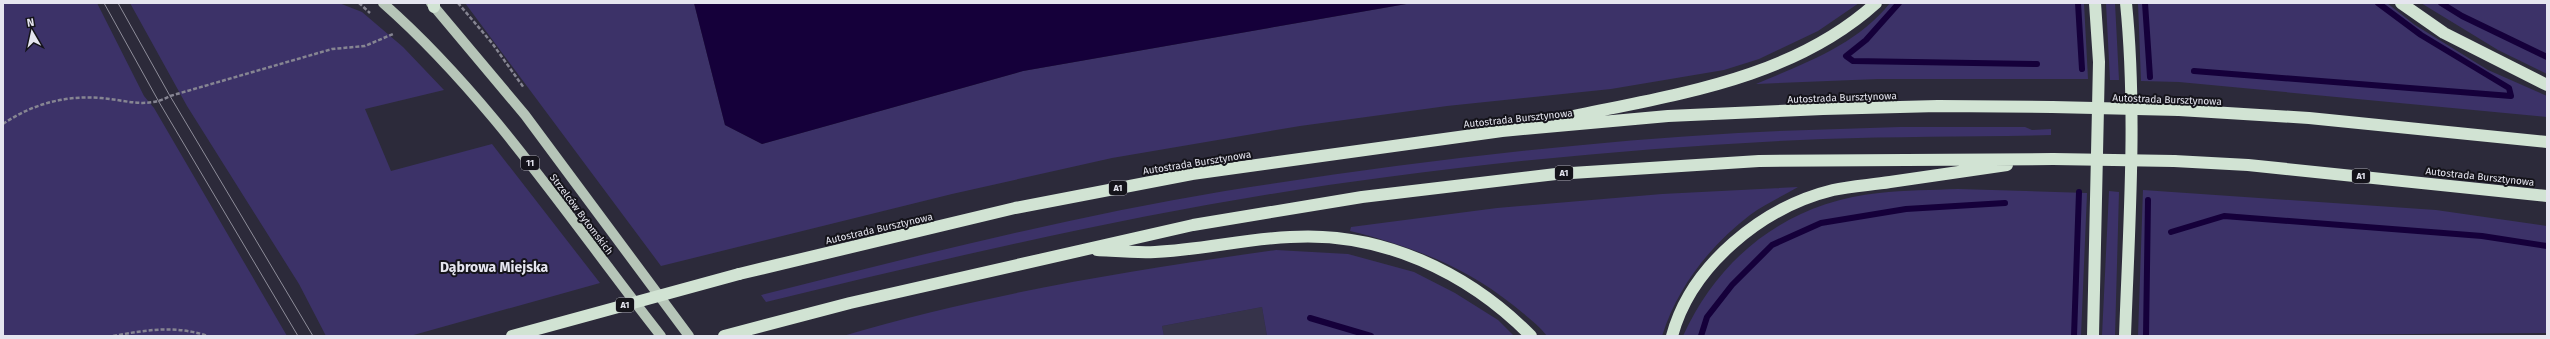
<svg xmlns="http://www.w3.org/2000/svg" width="2550" height="339" viewBox="0 0 2550 339" font-family="'Fira Sans',sans-serif">
<style>
.built{fill:#36334a}
.green{fill:#3c3268}
.water{fill:#15003a}
.lines{fill:none;stroke-linecap:round;stroke-linejoin:round}
.stream{stroke:#15003a;stroke-width:6}
.path{stroke:#868592;stroke-width:2.5;stroke-dasharray:4 2;stroke-linecap:butt}
.primary{stroke:#b6c5b8;stroke-width:10}
.motorway{stroke:#d1e3d3;stroke-width:12}
.tram{stroke:#8e8d9a;stroke-width:1}
.motorway-bridge{stroke:#d1e3d3;stroke-width:12}
.labels{text-anchor:middle;stroke-width:4;stroke-linejoin:round;paint-order:stroke}
.shield{fill:#15141b;stroke:#a7a6af;stroke-width:1}
.shield-label{font-size:9px;font-weight:bold;fill:#e5e5ef}
.street-label{font-size:10px;fill:#e5e5ef;stroke:#15141b}
.district-label{font-size:14px;font-weight:bold;fill:#e5e5ef;stroke:#15141b}
</style>
<rect width="100%" height="100%" fill="#2c2a3a"/>
<path class="built" d="M1262 307 1267 336H1164L1162 326Z"/>
<path class="green" d="M3 3H97L144 96 154 108 287 336H3Z
M130 3H339L362 12 403 47 444 90 365 109 391 171 492 144 600 283 410 336H326L299 284 187 106Z
M465 3H694L725 125 762 144 1023 71 1412 3H1859L1818 31 1759 59 1724 70 1611 89 1447 106 1300 126 1112 158 952 194 661 266Z
M1890 3H2084L2088 79H1878L1756 84C1803 64 1857 45 1890 3Z
M2106 3H2115L2119 80H2110Z
M2138 3H2387L2415 25 2488 70 2547 96V117L2179 82 2141 81Z
M2421 3H2547V74L2498 50Z
M1900 127H2025L2032 130 2051 129V135C1975 137 1899 136 1823 139 1677 145 1531 158 1387 177 1177 204 971 252 766 302L761 295C915 256 1069 217 1225 191 1395 164 1566 143 1738 133 1792 130 1846 129 1900 127Z
M1798 187C1783 196 1765 204 1750 215 1709 247 1678 286 1662 336H1547C1538 324 1525 315 1513 305 1464 266 1411 246 1350 231L1351 227 1497 208 1662 194Z
M1958 189 2087 193 2081 336H1683C1720 255 1789 202 1879 193 1905 190 1932 190 1958 189Z
M2143 190 2436 210 2547 226V333L2138 336Z
M2109 191 2119 192 2115 336H2102Z
M1276 250 1348 254 1414 272 1455 293 1498 320 1514 336H1267L1262 307 1162 326 1164 336H843C984 294 1131 270 1276 250Z"/>
<path class="water" d="M694 3H1412L1023 71 762 144 725 125Z"/>
<g class="lines">
<path class="stream" d="M1899 3 1866 40 1846 56 1853 61 2037 64
M2078 3 2082 69
M2145 3 2150 77
M2441 3 2462 16 2547 57
M2194 71 2511 96 2509 88 2421 35 2378 3
M2171 232 2224 216 2482 236 2547 246
M1310 318 1371 336
M1701 336 1707 317 1732 285 1772 245 1821 223 1906 209 2005 203
M2074 336 2079 192
M2146 336 2148 200"/>
<path class="path" d="M359 3 370 13
M458 3 492 43 524 88
M3 124C32 104 66 95 101 98 126 100 147 109 170 96L332 49 365 46 393 34
M113 336C146 330 175 325 208 336"/>
<path class="primary" d="M383 3C492 99 572 223 661 336
M431 3 525 115 689 336"/>
<path class="motorway" d="M434 3V7
M2401 3 2444 33 2547 85
M2179 110 2309 118 2547 142
M1560 119C1670 95 1790 81 1876 3
M2174 161 2248 165 2547 196
M1097 250C1116 251 1136 253 1155 252 1200 250 1245 239 1290 237 1381 231 1468 272 1531 336
M739 274 1015 208 1192 174 1502 131 1668 116 1823 109 1938 106 2052 107
M724 336 850 303 1193 225 1362 197 1556 174 1759 161 2053 159
M1672 336C1691 265 1763 207 1833 190 1851 186 1871 185 1890 182 1929 176 1968 171 2007 165
M2093 336 2099 62 2095 3
M2125 336C2129 225 2137 113 2126 3"/>
<path class="tram" d="M104 3 159 102 298 336
M118 3 170 96 313 336"/>
<path class="motorway-bridge" d="M2052 107 2179 110
M2053 159 2174 161
M512 336 739 274"/>
</g>
<g class="labels">
<g class="shield">
<rect x="521" y="156" width="18" height="14" rx="3"/>
<rect x="1555" y="166" width="18" height="14" rx="3"/>
<rect x="2352" y="169" width="18" height="14" rx="3"/>
<rect x="1109" y="181" width="18" height="14" rx="3"/>
<rect x="616" y="298" width="18" height="14" rx="3"/>
</g>
<g class="shield-label">
<text x="530" y="166">11</text>
<text x="1564" y="176">A1</text>
<text x="2361" y="179">A1</text>
<text x="1118" y="191">A1</text>
<text x="625" y="308">A1</text>
</g>
<g class="street-label">
<text transform="translate(1842 97) rotate(-2)" y="4">Autostrada Bursztynowa</text>
<text transform="translate(2167 99) rotate(2)" y="4">Autostrada Bursztynowa</text>
<text transform="translate(1518 118) rotate(-6)" y="4">Autostrada Bursztynowa</text>
<text transform="translate(1197 162) rotate(-9)" y="4">Autostrada Bursztynowa</text>
<text transform="translate(2480 176) rotate(6)" y="4">Autostrada Bursztynowa</text>
<text transform="translate(582 214) rotate(53)" y="4">Strzelców Bytomskich</text>
<text transform="translate(879 228) rotate(-13)" y="4">Autostrada Bursztynowa</text>
</g>
<g class="district-label">
<text x="494" y="272">Dąbrowa Miejska</text>
</g>
</g>
<rect width="2550" height="339" fill="none" stroke="#e5e5ef" stroke-width="8"/>
<g transform="translate(32 32) rotate(351)" stroke="#15141b" stroke-width="3" paint-order="stroke">
<path d="M0-3L7 15L0 10L-7 15Z" fill="#e5e5ef"/>
<text y="-6" font-size="11" font-weight="bold" text-anchor="middle" fill="#e5e5ef">N</text>
</g>
</svg>
